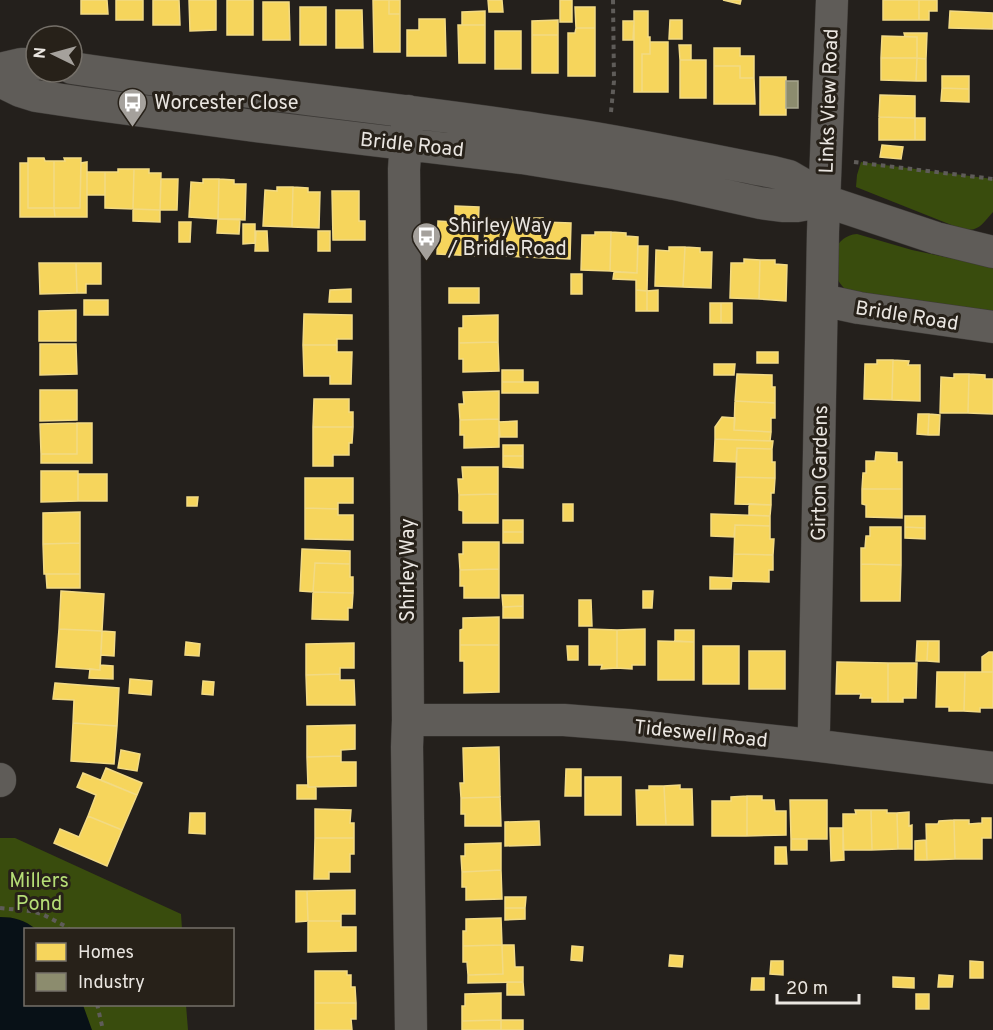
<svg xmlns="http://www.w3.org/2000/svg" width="993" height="1030" viewBox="0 0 993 1030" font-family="Overpass,sans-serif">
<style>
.green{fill:#394c0d}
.water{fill:#081117}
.homes{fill:#f6d55c;stroke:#f2da84;stroke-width:1.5}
.industry{fill:#8c8c6e;stroke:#a8a790;stroke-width:1.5}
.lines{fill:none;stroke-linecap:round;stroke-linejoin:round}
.street-casing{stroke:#3d3a37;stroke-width:33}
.path{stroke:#5f5c59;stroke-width:4;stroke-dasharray:4.5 4.5;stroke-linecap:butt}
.street{stroke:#5f5c58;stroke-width:32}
.labels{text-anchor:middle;stroke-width:6;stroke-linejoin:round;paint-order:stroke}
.street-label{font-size:20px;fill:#eae6e1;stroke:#272119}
.poi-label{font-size:20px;fill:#eae6e1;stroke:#272119;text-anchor:start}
.park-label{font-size:20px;fill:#b5dd76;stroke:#272119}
</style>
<rect width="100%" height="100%" fill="#24201c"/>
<path class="green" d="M861 162 993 179V212C982 224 978 234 959 228L856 187 857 175Z
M857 234 912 250 993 267V319L850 294C832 277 835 273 834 250 840 241 845 235 857 234Z
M0 838H15L181 914 182 929 26 930V1004L186 1005 188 1030H0Z"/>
<path class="water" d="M0 917C15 917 24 920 36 929L26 930V1004L83 1005 92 1030H0Z"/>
<path class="homes" d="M81 0H107L108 14H81Z
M116 0H143V20H116Z
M153 0H179L180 25H153Z
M189 0H216V30L190 31Z
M227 0H253V35H227Z
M373 0H389V14H400V52H374Z
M389 0H400V14H389Z
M488 0H502L503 12H489Z
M560 0H572V22H560Z
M723 0H741L740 4Z
M883 0H919V20H883Z
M919 0H937V11H929V20H919Z
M263 2H289L290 40H263Z
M300 7H326V45H300Z
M575 7H595V28H576Z
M336 10H362L363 48H336Z
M485 11V25H462V12Z
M634 11H648V37H650V54H642V92H634Z
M950 11 993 13V29L949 28Z
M419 19H445L446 56H407V30H419Z
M558 20V35H532V21Z
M670 20H682V39H669Z
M623 21H634L633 40H623Z
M458 25H485V63H459Z
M576 28H595V76H568V33H575Z
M495 31H521V69H495Z
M904 33H927L926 59 917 58V37H905Z
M532 35H558V73H532Z
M882 36 917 37V58H881Z
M650 42H668V92H642V54H650Z
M679 45H691V60H680Z
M714 48H740V56H754V78H740V66H714Z
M881 58H917L916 81 881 80Z
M917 58 926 59V81H916Z
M680 60H706V98H680Z
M714 66H740V78H754L755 104H714Z
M942 76H969V89L942 88Z
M760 77H786V115H760Z
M942 88 969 89V102L941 101Z
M880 95 915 96V118L879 117Z
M879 117 915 118V140H879Z
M915 118H925V140H915Z
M882 145 903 147 901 159 880 157Z
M28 158H44L45 161H54V208H28Z
M64 158H81L80 208H54V161H65Z
M87 162V217H55L54 208H80L81 163Z
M20 163H28V208H54L55 217H20Z
M118 169H134L133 209 105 208V172H118Z
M134 169H149V173H161L160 210 133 209Z
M87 172H105V195H87Z
M161 179H178L177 210H160Z
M203 179H219L218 219 189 217 191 182 203 183Z
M219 179 234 180V184H246L245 220 218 219Z
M277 187H293L292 227 263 226 265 190 277 191Z
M293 187 308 188V192H320L319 228 292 227Z
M332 191H359V221H365V240H333Z
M455 206 479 207 477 256 437 254 438 221 455 222Z
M133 209 160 210V222L133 221Z
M512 217 527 218 526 257 484 255 485 220 512 221Z
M527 218H543V222L571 223 570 259 526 257Z
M218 219H240L239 234 217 233Z
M179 222H191L190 242H179Z
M243 224H255V243L243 244Z
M256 231H267L268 251H255Z
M318 231H330V251H318Z
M595 232H611L610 271 581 270 582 235H595Z
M611 232 626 233V236L638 237 637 273 610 271Z
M638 246H648L647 291 636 290V280L613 279 614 272 637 273Z
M669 247H685L683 287 655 286 656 250 669 251Z
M685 247 700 248V252H712L711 288 683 287Z
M744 259 760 260 759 299 730 298 731 263H744Z
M760 260H775V264L787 265 786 301 759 299Z
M39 263H76L77 293 40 294Z
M76 263H101V284H86V293H77Z
M571 274H582V294H571Z
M449 288H479V303H449Z
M351 289V302H329L330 290Z
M636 290 647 291V311H636Z
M658 290V311H647V291Z
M84 300H108V315H84Z
M710 303H721V323H710Z
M721 303H732V323H721Z
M76 310V341H39V311Z
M304 314 352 315V339H337V345H303Z
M498 315V342L459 343V328H463V316Z
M498 342 499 371 463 372V359H459V343Z
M40 344H76L77 374 40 375Z
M303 345H337V352H352L351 384H330V376H304Z
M757 352H778V363H757Z
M877 360H893L892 400 864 399 865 364H877Z
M893 360 909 361 908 365H920V401L892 400Z
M714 364H735L734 375H714Z
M502 370H523V382H502Z
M737 374 772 375V387H775V403L735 401Z
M954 374H969L968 413H940L941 377 954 378Z
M969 374 985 375V379H993V414L968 413Z
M502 382H538V393H502Z
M40 390H77V420L40 421Z
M499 391V419L460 420 459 404H464L463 392Z
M314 399H349V412H353V427H313Z
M735 401 775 403V418H771V432L734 430Z
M918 414H929L928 435 917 434Z
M929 414 940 415 939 435H928Z
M722 417 735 418 734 430 771 432 770 441 715 439V427Z
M499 419V447L464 448V435H460V420Z
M517 421V437H500L499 422Z
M77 423V454H41L40 424Z
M77 423H92V463H41V454H77Z
M313 427H353L352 443H349V455H333V466H313Z
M715 439 773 441 772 449 737 448 736 462 714 461Z
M503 445H523V456H503Z
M737 448 772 449V462H775V478L736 477Z
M876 452 897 453V462H902V489H862L863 473H866V461H875Z
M503 456H523V468L503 467Z
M462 467H498V494L459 495 458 479H463Z
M41 471H78V501L41 502Z
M78 474H107V501H78Z
M736 477 775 478 774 493H771V505L735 504Z
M305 478H353V503H338V509L305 508Z
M862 489H902V518L866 517V505L862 504Z
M498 494V523H463V511L459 510V495Z
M187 497H198L197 506H187Z
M563 504H573V521H563Z
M749 504 771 505 770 516 749 515Z
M305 508 338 509V515H353V540L305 539Z
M80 512V543L43 544V513Z
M711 514 770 516V526L735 525 734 537 711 536Z
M905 516H925V528L905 527Z
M503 520H523V532H503Z
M735 525 770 526V539H774L773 555 734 554Z
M870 527H901V565L861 564V548H865L866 536H870Z
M905 527 925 528V539L905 538Z
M503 532H523V543H503Z
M463 542H499V569L460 570 459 554H463Z
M80 543V574H44L43 544Z
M302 549 350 551V564L315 563 313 592 300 591Z
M734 554 773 555V570H769V582L733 581Z
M315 563 350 564V577H353V593L313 592Z
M861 564 901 565 900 601H861Z
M499 569V598H464V586H460V570Z
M46 574H80V588H47Z
M710 577 732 578 731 589H710Z
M61 591 104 594 102 631 59 629Z
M643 591H653L652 608H643Z
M313 592 353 593 352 608H348V620L312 619Z
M502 595H523V606L503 607Z
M579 600H591L592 626H579Z
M523 606V618H503V607Z
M499 617V645H460V630L463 629V618Z
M59 629 102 631 100 670 56 667Z
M589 629 617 630V668L601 669 602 665H589Z
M645 629V665H632V669L617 668V630Z
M675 630H694V642L675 641Z
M102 631 115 632 114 656 101 655Z
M658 641 694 642V680H658Z
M917 641H928L927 661H916Z
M928 641H939V662L927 661Z
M186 642 200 644 199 656 185 655Z
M354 643V668H340V674L306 675V644Z
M460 645H499V692L464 693V661H460Z
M567 646H578V660H568Z
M703 646H739V684H703Z
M749 651H785V689H749Z
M989 652H993V708V672H982V657Z
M837 662 888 663V702H872V698H860L861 694H836Z
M888 663H917L916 698H903V702H888Z
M100 665 113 666V679L89 678 90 669 100 670Z
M937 672H965L964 711H949V707H936Z
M965 672H993V708H980V712L964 711Z
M340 674V680H354L355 705H307L306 675Z
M130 679 152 681 151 695 129 693Z
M203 681 214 682 213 695 202 694Z
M55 683 119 688 117 726 73 723 74 700 53 699Z
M73 723 117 726 114 764 71 761Z
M355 725V749L341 750V756L307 757V726Z
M499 747 500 797 461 798 460 783H464L463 748Z
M121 750 140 754 137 771 118 768Z
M341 756V762H356V786L308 787 307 757Z
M106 768 142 783 137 795 101 780Z
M566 769H581V796H565Z
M83 773 137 795 122 830 88 816 96 795 77 787Z
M585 777H621V815H585Z
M297 785H308V787H316V799H297Z
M680 785V789H692L693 825H666L664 786Z
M649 786H664L666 825H637L636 790H649Z
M747 796V836H712V801H731V797Z
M747 796H762V800H774L775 811H786V835L747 836Z
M500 797 501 826H465V814H461V798Z
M790 800H827V839H791Z
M315 809 351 810 350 823H354V838H315Z
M855 810H871L872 850H843V814H856Z
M871 810H887V813H897L898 849 872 850Z
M909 812V826L912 825V849H898L897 813Z
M190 813H205V834L189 833Z
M88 816 122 830 107 866 54 843 60 829 79 837Z
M982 818H991V838H982V859H955L954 820H969V824L982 823Z
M954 820 955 859 927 860 926 824H938L939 821Z
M539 821 540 845 505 846V822Z
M830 828H843L844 860 831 861Z
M315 838H354V854H350V872H329V879H314Z
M791 839H807V850H791Z
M926 840 927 860H915V841Z
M501 843V870L462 872 461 856H465V844Z
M775 847H786L787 864H775Z
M501 870 502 899 466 900V887H462V872Z
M355 890V914H341V921H308L307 891Z
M296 891H307L308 921 296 922Z
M505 897H526L525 908H505Z
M505 908H525V919L505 920Z
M501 918 502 945 463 946V931H466V919Z
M308 921H341V927H356V951L308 952Z
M502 945 503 974 468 975 467 962H463V946Z
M502 945H514L515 967H523V982L468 983V975L503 974Z
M572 946 583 947 582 961 571 960Z
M670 955 683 956 682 967 669 966Z
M771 961H783V975L770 974Z
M970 961 983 962V978H970Z
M315 971H347V975H351V987H355L356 1003H315Z
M939 975 953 976 952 987H938Z
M893 977 914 978V988L893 987Z
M752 978H764V990H751Z
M507 982H523L524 995H507Z
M501 993V1020L462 1021V1006H465V994Z
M916 994H929V1009H916Z
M315 1003H356V1019H351L352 1030H315Z
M501 1020V1030H462V1021Z
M501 1020H523V1030H501Z"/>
<path class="industry" d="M786 81H798V108H786Z"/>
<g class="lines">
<defs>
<path id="street" d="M72 68C231 92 391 107 550 131 624 141 699 158 773 172L789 176 801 183 825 201 936 238 993 252
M0 69 21 64H36
M0 79 6 84 20 91 36 96 83 103 247 125 522 158 615 173 674 184 760 203 782 206H797L825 201
M408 111 404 169 408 720 407 747 411 1030
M822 300 859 308 993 327
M408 720H564L627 725 812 745 993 768
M812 745 814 728 823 232 832 0
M0 779V781"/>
</defs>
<use href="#street" class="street-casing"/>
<path class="path" d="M611 112 614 81 613 0
M854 162 993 179
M0 908 30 911 42 914 67 927 69 930
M97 1004 103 1030"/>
<use href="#street" class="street"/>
</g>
<defs>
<symbol id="bus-pin" viewBox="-11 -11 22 30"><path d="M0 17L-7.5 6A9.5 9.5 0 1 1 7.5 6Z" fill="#a5a19c" stroke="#272119"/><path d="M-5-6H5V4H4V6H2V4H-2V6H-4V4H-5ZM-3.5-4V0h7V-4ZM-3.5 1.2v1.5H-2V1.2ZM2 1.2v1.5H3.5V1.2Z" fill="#fff"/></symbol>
</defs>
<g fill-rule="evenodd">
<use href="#bus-pin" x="116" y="86" width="33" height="45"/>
<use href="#bus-pin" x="410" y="220" width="33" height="45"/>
</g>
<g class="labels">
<g class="street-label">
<text transform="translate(828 101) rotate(-88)" y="7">Links View Road</text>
<text transform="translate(412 144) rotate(6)" y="7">Bridle Road</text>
<text transform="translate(907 315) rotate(9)" y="7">Bridle Road</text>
<text transform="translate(819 473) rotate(-89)" y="7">Girton Gardens</text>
<text transform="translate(407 570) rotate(-90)" y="7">Shirley Way</text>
<text transform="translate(701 733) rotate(6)" y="7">Tideswell Road</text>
</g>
<g class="poi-label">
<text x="154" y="109">Worcester Close</text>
<text x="448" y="232">Shirley Way<tspan x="448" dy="23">/ Bridle Road</tspan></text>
</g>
<g class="park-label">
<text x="39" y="887">Millers<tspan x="39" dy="23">Pond</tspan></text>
</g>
</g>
<rect x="24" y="928" width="210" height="78" fill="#272119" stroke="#757069" stroke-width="1.5"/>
<rect x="36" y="943" width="30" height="18" fill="#f6d55c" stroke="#757069" stroke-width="1.5"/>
<text x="78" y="958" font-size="18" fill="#eae6e1">Homes</text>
<rect x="36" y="973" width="30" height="18" fill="#8c8c6e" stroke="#757069" stroke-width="1.5"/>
<text x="78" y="988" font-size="18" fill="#eae6e1">Industry</text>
<g transform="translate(54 54) rotate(275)"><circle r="28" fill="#272119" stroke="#757069" stroke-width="1.5"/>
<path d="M0-4.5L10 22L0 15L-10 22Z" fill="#a5a19c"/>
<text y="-9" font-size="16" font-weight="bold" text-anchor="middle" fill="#eae6e1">N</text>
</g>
<path d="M777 994v9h82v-9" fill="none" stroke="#eae6e1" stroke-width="3"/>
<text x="786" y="994" font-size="18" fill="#eae6e1" stroke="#272119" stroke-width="4.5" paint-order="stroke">20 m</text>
</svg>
